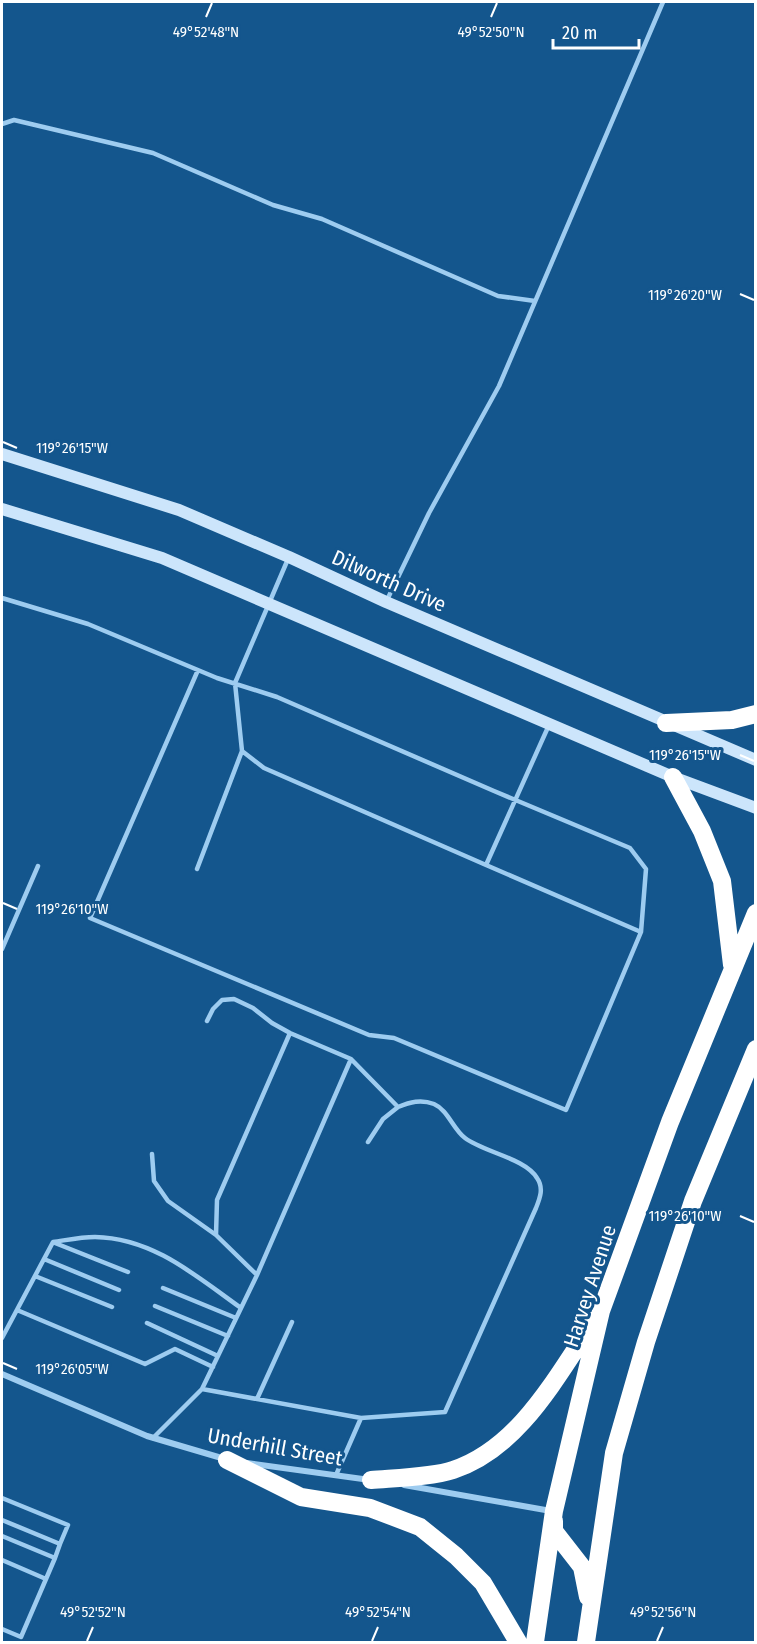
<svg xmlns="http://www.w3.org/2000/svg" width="757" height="1644" viewBox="0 0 757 1644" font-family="'Fira Sans Condensed',sans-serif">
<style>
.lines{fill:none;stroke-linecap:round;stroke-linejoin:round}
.lane{stroke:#9eccf0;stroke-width:4.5}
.street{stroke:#9eccf0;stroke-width:6}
.secondary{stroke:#cce5fb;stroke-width:12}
.highway{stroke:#fff;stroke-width:18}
.ticks{fill:none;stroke:#fff;stroke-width:2}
.labels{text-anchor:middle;stroke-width:6;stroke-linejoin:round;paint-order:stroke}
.street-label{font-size:21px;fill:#fff;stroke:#14568d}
.ticks-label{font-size:15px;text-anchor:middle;fill:#fff;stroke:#14568d;stroke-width:6;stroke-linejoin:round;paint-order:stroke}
</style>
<rect width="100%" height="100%" fill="#14568d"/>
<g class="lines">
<path class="lane" d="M2 124 14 120 153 153 273 205 322 219 498 296 535 301
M2 598 88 624 217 678 277 697 494 791 630 848 646 869 641 932 486 865C507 819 528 772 549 725
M387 600 429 513 499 386 663 2
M198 670 90 918 369 1035 394 1038 566 1110 641 932
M242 751 264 768 486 865
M197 869 242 751 235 683 288 559
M2 949 38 866
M207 1021 213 1009 222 1000 234 999 253 1008 272 1023 290 1033 351 1059 398 1107C410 1102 421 1099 434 1104 448 1110 453 1129 465 1138 483 1152 525 1158 537 1178 544 1188 540 1198 536 1208L445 1412 361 1418 336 1475
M368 1142 383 1119 398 1107
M152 1154 154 1181 168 1201 216 1235
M55 1243 128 1272
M44 1259 119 1290
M257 1275 351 1059
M35 1276 112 1307
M163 1288 236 1318
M155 1306 228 1336
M17 1310 145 1364 175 1349 213 1367
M147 1323 218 1356
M2 1338 53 1242C67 1240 81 1237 95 1237 153 1238 196 1276 241 1308
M202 1389 361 1418
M257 1399 292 1322
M153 1438 202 1389 257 1275 216 1235 217 1200 290 1033
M2 1498 68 1525 60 1544
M2 1520 60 1544 55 1558
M2 1536 55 1558 46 1579
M2 1560 46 1579 21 1637 2 1629"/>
<path class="street" d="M2 1374 147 1436 225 1459
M247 1463 370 1480
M404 1485 551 1511"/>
<path class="secondary" d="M2 454 179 510 289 557 386 602 756 760
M2 509 162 558 673 777 756 808"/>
<path class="highway" d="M666 723 732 720 756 714
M673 777 702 831 722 881 732 965
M227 1460 301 1497 370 1508 420 1527 456 1556 483 1583 518 1642
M371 1480C394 1478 433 1477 453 1470 520 1448 557 1375 595 1320
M554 1521V1531L582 1567 588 1597
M535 1642 554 1511 601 1311 670 1122 756 913
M586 1642 614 1453 646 1342 693 1201 756 1049"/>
</g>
<path class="ticks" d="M206 17 212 3M491 17 497 3M740 294 754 300M3 442 17 448M740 755 754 761M3 903 17 909M740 1216 754 1222M3 1363 17 1369M87 1641 93 1627M372 1641 378 1627M657 1641 663 1627"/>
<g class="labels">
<g class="street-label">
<text transform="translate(389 581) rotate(24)" y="7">Dilworth Drive</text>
<text transform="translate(590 1286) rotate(-72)" y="7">Harvey Avenue</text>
<text transform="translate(275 1447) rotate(10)" y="7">Underhill Street</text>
</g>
</g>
<g class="ticks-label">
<text x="206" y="37">49°52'48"N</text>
<text x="491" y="37">49°52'50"N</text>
<text x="685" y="300">119°26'20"W</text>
<text x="72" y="453">119°26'15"W</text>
<text x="685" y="760">119°26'15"W</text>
<text x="72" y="914">119°26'10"W</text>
<text x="685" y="1221">119°26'10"W</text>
<text x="72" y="1374">119°26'05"W</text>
<text x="93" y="1617">49°52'52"N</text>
<text x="378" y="1617">49°52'54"N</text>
<text x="663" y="1617">49°52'56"N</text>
</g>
<rect width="757" height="1644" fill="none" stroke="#ffffff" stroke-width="6"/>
<path d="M553 39v9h86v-9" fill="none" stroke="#ffffff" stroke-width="3"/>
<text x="562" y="39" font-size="18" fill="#ffffff" stroke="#14568d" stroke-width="4.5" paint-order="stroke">20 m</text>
</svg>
